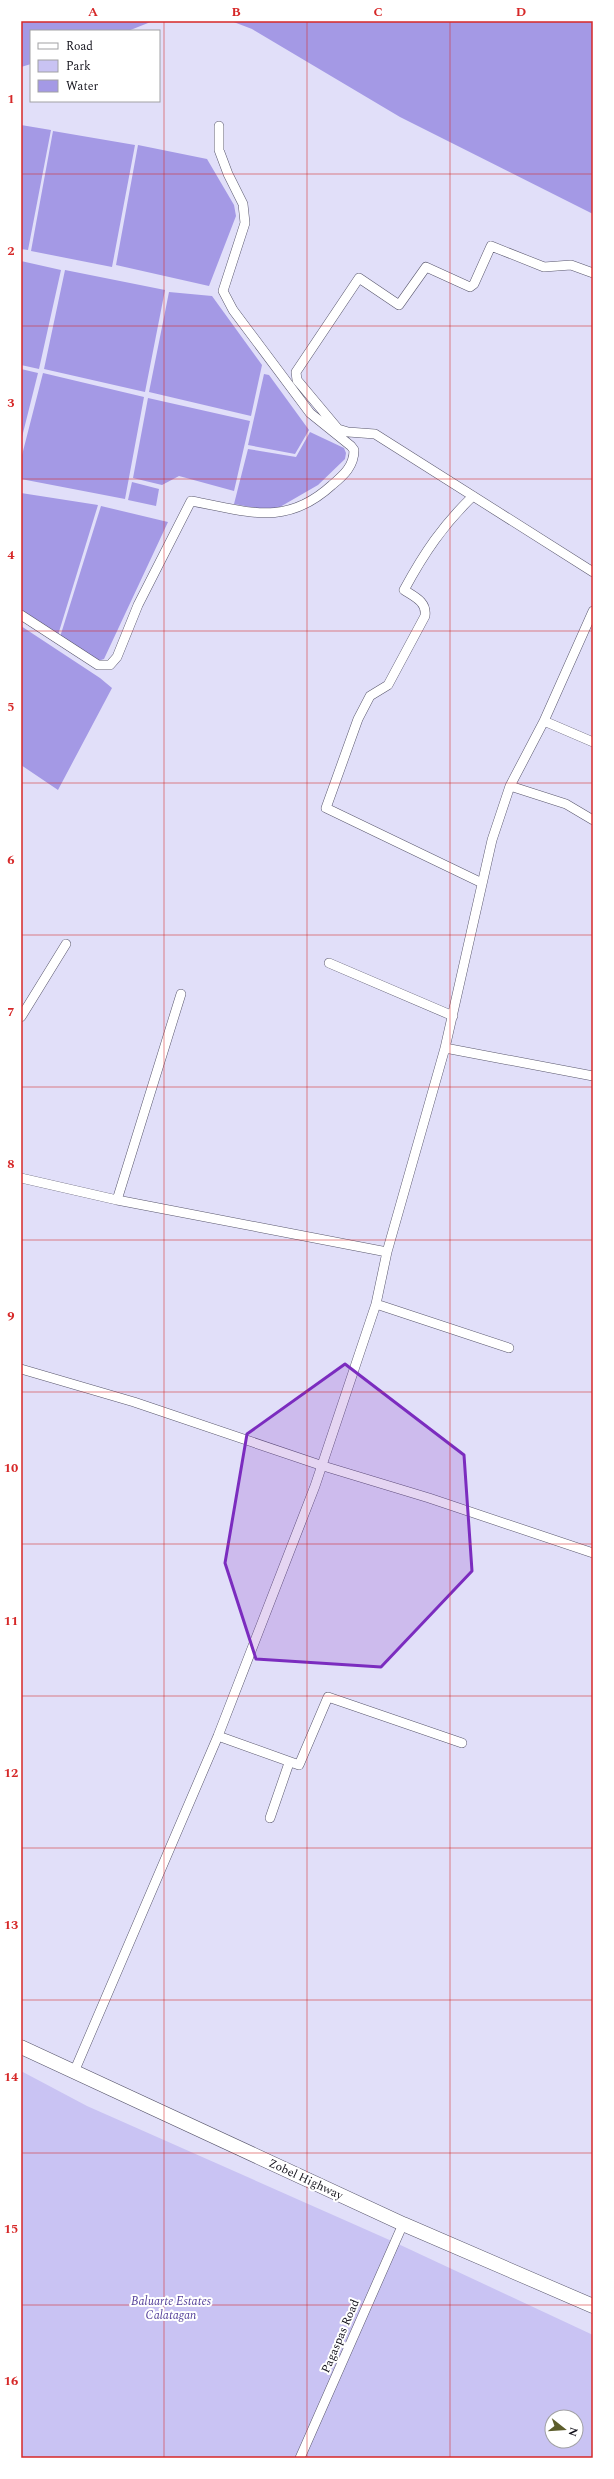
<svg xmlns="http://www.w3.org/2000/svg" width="614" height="2479" viewBox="0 0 614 2479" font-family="Spectral,serif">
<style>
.green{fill:#c9c3f3;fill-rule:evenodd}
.water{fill:#a499e5}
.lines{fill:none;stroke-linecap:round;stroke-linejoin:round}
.minor-casing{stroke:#59576d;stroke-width:10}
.primary-casing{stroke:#59576d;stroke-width:15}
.minor{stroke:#fff;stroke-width:9}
.primary{stroke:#fff;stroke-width:14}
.marked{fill:#7b2cbf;fill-opacity:0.2;stroke:#7b2cbf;stroke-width:3;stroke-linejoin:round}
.grid{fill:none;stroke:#d62828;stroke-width:1;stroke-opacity:0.55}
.labels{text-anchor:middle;stroke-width:4;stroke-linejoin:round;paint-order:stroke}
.street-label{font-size:12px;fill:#14131c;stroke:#fff}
.park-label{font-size:12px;font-style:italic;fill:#55419a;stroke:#fff}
.neatline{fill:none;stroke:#d62828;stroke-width:1.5}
.grid-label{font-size:13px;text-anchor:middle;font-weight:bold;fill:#d62828}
</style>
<rect width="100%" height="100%" fill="#e1dff9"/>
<path class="green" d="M21 2071 87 2106 394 2242 593 2335V2458H21ZM552 2417H576V2441H552Z"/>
<path class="water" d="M21 21H153L128 31H31V64L21 67Z
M231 21H593V214L400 117 252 29Z
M21 125 51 130 28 250 21 249Z
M53 131 135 145 112 267 31 251Z
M138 145 207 159 234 205 236 216 209 286 116 265Z
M21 261 61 270 39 369 21 365Z
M65 270 165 290 145 392 44 369Z
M169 292 212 296 262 365 251 416 149 392Z
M21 369 38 373 21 441Z
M43 373 144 397 125 499 21 479V459Z
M264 374 269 375 309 430 295 454 248 445Z
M148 398 250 421 234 491 179 476 162 485 133 478Z
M310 432 344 448 346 453 345 459 318 485 273 511 234 504 248 449 296 457Z
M132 482 159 489 156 506 128 500Z
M21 493 98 505 58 635 21 611Z
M101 506 168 522 104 659 98 661 60 637Z
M21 626 100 678 112 688 58 790 21 765Z"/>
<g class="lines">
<defs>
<path id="minor" d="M593 273 571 265 544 267 491 246 474 284 470 287 426 267 399 305 359 278 296 372 297 380 338 429 348 432 375 434 593 572
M473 496C443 525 424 553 404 590 415 597 427 602 425 616L388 685 370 696 358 719 326 808 482 883
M21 615 98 665H110L117 657 138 605 191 501C247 511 285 528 332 485 344 475 354 466 354 450L351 446 310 413 233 310 223 291 245 223 243 204 228 174 219 150V126
M544 721 593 742
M510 786 566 804 593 820
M329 963 453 1016
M21 1017 66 944
M445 1048 593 1076
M21 1178 117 1200 387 1252
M117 1200 181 994
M376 1304 509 1348
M21 1369 134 1402 320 1465 429 1498 593 1553
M218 1736 299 1765 328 1697 462 1743
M270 1818 289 1763
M74 2072 218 1736 315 1486 376 1304 387 1252 445 1048 492 840 510 786 544 721 593 611
M300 2458 403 2224"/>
<path id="primary" d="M21 2047 403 2224 593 2306"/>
</defs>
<use href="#minor" class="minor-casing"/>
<use href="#primary" class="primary-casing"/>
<use href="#minor" class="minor"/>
<use href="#primary" class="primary"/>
</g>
<path class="marked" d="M345 1364 464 1455 472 1571 381 1667 256 1659 225 1563 247 1434Z"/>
<path class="grid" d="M164 21V2458M307 21V2458M450 21V2458M21 174H593M21 326H593M21 479H593M21 631H593M21 783H593M21 935H593M21 1087H593M21 1240H593M21 1392H593M21 1544H593M21 1696H593M21 1848H593M21 2000H593M21 2153H593M21 2305H593"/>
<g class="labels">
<g class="street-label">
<text transform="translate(306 2179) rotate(25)" y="4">Zobel Highway</text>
<text transform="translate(340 2336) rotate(-67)" y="4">Pagaspas Road</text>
</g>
<g class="park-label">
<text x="171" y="2305">Baluarte Estates<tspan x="171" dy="14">Calatagan</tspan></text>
</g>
</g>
<rect width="614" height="2479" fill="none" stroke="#ffffff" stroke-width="44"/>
<rect x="30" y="30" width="130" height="72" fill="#ffffff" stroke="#a1a1a4"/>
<rect x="38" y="43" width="20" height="6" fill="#ffffff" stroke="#a1a1a4"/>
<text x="66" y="50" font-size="12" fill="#14131c">Road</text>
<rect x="38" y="60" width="20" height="12" fill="#c9c3f3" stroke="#a1a1a4"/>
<text x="66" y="70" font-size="12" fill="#14131c">Park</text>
<rect x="38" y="80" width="20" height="12" fill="#a499e5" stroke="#a1a1a4"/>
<text x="66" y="90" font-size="12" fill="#14131c">Water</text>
<g transform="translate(564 2429) rotate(107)"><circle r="19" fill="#ffffff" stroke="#a1a1a4"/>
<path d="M0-3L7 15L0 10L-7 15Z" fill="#5c5d2b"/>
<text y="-6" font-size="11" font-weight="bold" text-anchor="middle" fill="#14131c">N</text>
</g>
<rect x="22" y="22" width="570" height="2435" class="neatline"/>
<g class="grid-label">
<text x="93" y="16">A</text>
<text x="236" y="16">B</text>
<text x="378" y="16">C</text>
<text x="521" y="16">D</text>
<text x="11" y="103">1</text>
<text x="11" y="255">2</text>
<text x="11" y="407">3</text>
<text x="11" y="559">4</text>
<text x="11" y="711">5</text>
<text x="11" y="864">6</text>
<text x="11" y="1016">7</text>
<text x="11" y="1168">8</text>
<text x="11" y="1320">9</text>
<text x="11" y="1472">10</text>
<text x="11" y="1625">11</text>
<text x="11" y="1777">12</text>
<text x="11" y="1929">13</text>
<text x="11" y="2081">14</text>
<text x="11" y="2233">15</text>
<text x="11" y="2385">16</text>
</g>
</svg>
